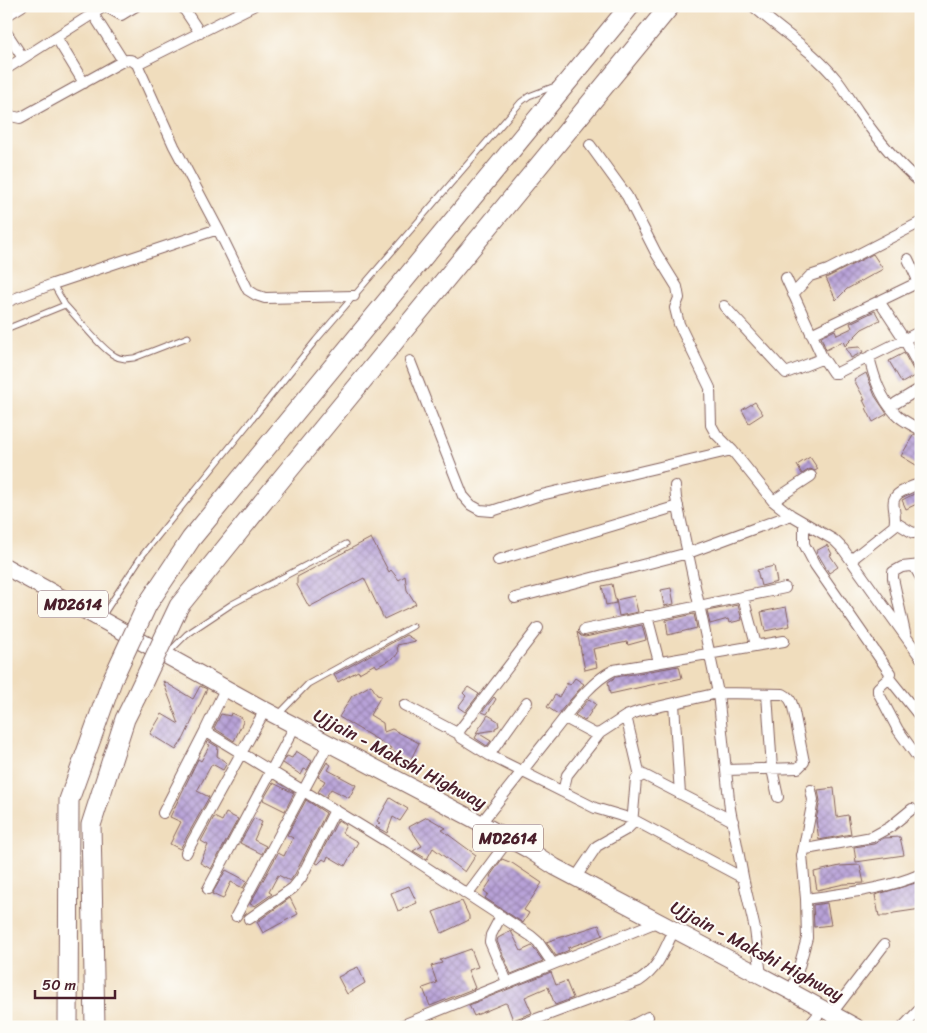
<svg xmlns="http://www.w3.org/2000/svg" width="927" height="1033" viewBox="0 0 927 1033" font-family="Sriracha,sans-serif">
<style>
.building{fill:url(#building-cross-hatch)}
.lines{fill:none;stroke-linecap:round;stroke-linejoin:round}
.service-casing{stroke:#84625e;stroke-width:7}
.minor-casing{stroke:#84625e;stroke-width:12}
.primary-casing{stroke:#84625e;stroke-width:18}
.motorway-casing{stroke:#84625e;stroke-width:21}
.service{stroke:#fff;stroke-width:5}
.minor{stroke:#fff;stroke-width:10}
.primary{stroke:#fff;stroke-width:16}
.motorway{stroke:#fff;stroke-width:19}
.motorway-bridge-casing{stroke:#84625e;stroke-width:21;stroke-linecap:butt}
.motorway-bridge{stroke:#fff;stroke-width:19}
.labels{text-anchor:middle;stroke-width:4;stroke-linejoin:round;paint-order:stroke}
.shield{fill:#fdfcf7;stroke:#806168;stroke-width:1}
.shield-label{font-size:16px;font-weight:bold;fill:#4a1f2b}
.street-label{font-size:18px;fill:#4a1f2b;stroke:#fdfcf7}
</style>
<defs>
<pattern id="building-cross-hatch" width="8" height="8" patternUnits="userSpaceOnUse" patternTransform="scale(1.25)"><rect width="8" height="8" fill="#b8a2d8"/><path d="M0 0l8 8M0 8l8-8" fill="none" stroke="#9883af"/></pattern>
</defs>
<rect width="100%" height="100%" fill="#fdfcf7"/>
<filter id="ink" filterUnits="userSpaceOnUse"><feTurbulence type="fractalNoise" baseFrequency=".02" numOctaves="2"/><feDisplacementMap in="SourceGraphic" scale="10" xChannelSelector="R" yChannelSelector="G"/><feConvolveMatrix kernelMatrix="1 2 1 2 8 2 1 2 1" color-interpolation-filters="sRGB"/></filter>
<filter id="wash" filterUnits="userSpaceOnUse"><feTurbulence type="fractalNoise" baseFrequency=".0096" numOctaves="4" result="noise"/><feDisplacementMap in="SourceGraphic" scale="20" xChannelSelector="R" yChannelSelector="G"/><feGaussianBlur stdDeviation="1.12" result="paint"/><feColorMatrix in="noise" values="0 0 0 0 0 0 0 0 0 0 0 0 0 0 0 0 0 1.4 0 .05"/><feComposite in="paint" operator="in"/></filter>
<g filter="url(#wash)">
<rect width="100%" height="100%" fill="#f0ddbd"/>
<g id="blocks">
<path class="building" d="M873 254 883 269 847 289 836 300 826 278Z
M875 311 880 320 862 329 845 346 843 341 826 350 821 337 835 330 837 335 852 328 850 323Z
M860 347 863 352 851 358 846 348Z
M904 353 916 375 902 383 889 361Z
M866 373 875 396 887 414 873 422 866 408H867L863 400H865L854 380Z
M755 402 763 414 749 423 742 410Z
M914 434 921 437V468L901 456Z
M810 457 818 469 815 471 810 469 802 474 797 465Z
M920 491 921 502 906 509 902 500Z
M371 538 389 572 391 570 399 580 405 576 407 590 416 604 384 619 364 578 309 607 297 585V577Z
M827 545 832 554 830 555 838 567 829 573 816 551Z
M774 566 777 582 761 586 757 570Z
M612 584 616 603 606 605 602 586Z
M671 588 674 604 664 606 661 590Z
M634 596 638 612 619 616 616 600Z
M738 605 742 620 729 623 728 619 710 624 707 611Z
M786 607 790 626 765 631 761 612Z
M694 614 697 628 668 635 666 620Z
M642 625 646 640 628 645 627 642 593 649 597 667 585 670 577 632 581 636 585 637Z
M406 635 416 641 397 645 398 653 395 657 377 667 375 664 359 673 358 671 338 682 334 675Z
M679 666 682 678 610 694 608 682 616 677Z
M575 678 584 684 558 714 547 707 555 695 559 697 567 683 570 685Z
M163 681 193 699 200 686 207 689 184 738 176 750 150 734 162 714 179 724Z
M371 685 377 695 381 696 370 715 383 723 384 732 392 729 419 743 410 761 390 750 391 748 339 717 352 696Z
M468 687 479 694 465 712 458 707 466 696 463 693Z
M494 697 496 699 487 714 482 712Z
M589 699 596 704 585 721 575 715Z
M231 713 242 718 243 722 234 741 214 728 221 714 230 716Z
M488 715 498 721 499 726 495 728V730L476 733Z
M478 733 491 741 487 746 475 738Z
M208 741 218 747 217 756 227 763 223 770 212 764 197 791 209 797 180 849 170 844 181 822 170 817 198 759 201 761 210 745 207 744Z
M296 751 312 761 307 770 304 769 301 775 283 763 287 756 292 758Z
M327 762 331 765 328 770 356 785 349 798 331 789 326 797 318 792 325 781 318 777Z
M273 783 294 793 285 811 263 800Z
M834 788 837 817 848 815 851 834 819 840 816 820 820 801 818 790Z
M390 798 408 809 400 821 393 817 387 833 376 827 380 823 377 821Z
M306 800 326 813 295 874 290 881 278 875 269 892 272 894 255 906 250 904 278 853 284 856 293 838 287 835Z
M226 813 238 819 211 869 200 863 208 845 201 841 214 817 222 821Z
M427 817 446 828 442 830 476 855 465 872 433 848 427 859 413 851 422 846 409 827Z
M254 818 262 822 254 840 266 846 262 854 240 843Z
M338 820 346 825 342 833 358 842 345 866 328 856 326 861 323 859 318 864 316 863Z
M900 837 904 855 856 862 854 847 874 844 884 838Z
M502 859 512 863 542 883 524 910 529 913 523 923 485 898 488 894 484 891 492 879 490 876Z
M860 865 864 883 844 884 817 890 814 872 840 866Z
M226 870 247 881 243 888 231 882 223 899 212 894Z
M919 882 921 909 894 913 887 916H879L875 895Z
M409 886 417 903 398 911 391 893Z
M290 898 298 914 263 933 257 922Z
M462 901 469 916V920L442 933 433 912Z
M827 903 831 925 814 927 813 905Z
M599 925 603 935 568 948 569 950 556 956 546 942Z
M511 931 521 951 532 946 543 961 511 974 497 941 498 938Z
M471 949 478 967 468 970 475 988 430 1006 423 988 437 983 431 966 442 963 440 960Z
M358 967 365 983 347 994 338 977 346 973V972Z
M551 972 556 985 566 981 573 998 555 1005 548 987 525 997 532 1013 513 1020 507 1004 505 1003 474 1016 469 1005Z"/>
</g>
</g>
<g filter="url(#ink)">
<use href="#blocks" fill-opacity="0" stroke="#84625e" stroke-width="1"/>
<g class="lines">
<defs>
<path id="service" d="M53 284 65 305
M6 329 65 305C77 317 101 349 115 356 121 360 127 359 134 358L188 337
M101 618 141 557 316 340 521 102 529 96 555 86
M168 653 187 634 232 604 346 544
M279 714 308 684 413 626"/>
<path id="minor" d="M88 6 123 61
M182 6 200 33
M753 6C781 31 812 50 836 79 844 89 851 101 858 111 876 137 897 163 921 183
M6 16 22 6
M6 32 23 58
M56 37 84 83
M137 64 253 6
M6 69 105 6 121 15 136 6
M6 111 11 116 20 118 123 61C129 59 133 60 137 64L174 146 218 229
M590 145 627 196 656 253 677 287 679 298 675 308 679 324 710 388 711 425 716 434 732 450 773 501 791 515 834 540 843 549 921 658
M908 259 921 287
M786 278 823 359
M793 294 810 276 828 270 921 222
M879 301 904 339 921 370
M6 302 53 284 218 229 248 290 256 295 265 298 354 296
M724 306 786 373 821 359 825 361 833 373H837L921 331
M811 334 919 282
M869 357C874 377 880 397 895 413 902 421 912 425 921 430
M410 361 463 496 471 505 480 510 492 511 537 496 732 450
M896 403 921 388
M675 486 676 498 718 693 730 809 744 882 755 929 761 975
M773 501 811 476
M895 522 913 533 921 532
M804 523V544L815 565 890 673 889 678 878 688V692L898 730 921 762
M498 560 678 506
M851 560 894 526C899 510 884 499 905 490 910 487 915 485 921 484
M914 566 921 578
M743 597 756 645
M515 598 688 553 791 515
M647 616 659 662
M538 628 459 731 460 737 489 755 595 808 632 819 743 878
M584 630 785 588
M905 633 893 578V572L902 567 921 565
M889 678 921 718
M225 689 205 731 389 843 531 936 538 942 553 964
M767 694 772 769 778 797
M674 704 680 794
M404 705 459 734
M626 716 640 776
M565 718 595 734 600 733 626 716 640 711 718 693 783 694C789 697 791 700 793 707L804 762 798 768 726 770
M489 755 527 702
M563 792 567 775 600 733
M163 813 205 731
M481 823C504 794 527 765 550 736 568 714 589 682 614 670L784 641
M803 852 813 800 811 790
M186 853 265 710
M576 877 597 846 627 829 632 824 636 779 644 775 733 821
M208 889 295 726
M468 894 509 839
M806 899 802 855 806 849 872 837 890 827 912 809
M236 916 329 743
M501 916 491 935 490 942 507 982
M249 919 293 888 301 878 335 810
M792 992 807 938 806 899C845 893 884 890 921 874
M832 1013 884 945
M398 1027 659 921
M515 1027 639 981C659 968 664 950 674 930
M629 1027 648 1017
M808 1027 823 1009
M903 1027 921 1008"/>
<path id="primary" d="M6 567 265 710 471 818 529 850 555 867 792 992 856 1027"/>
<path id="motorway" d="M147 605 191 539 630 6
M170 625 179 606 283 477 670 6
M68 1027 69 800 113 678
M95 1027 91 825 125 719 136 697"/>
</defs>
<use href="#service" class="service-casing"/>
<use href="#minor" class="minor-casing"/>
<use href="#primary" class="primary-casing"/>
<use href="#motorway" class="motorway-casing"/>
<use href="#service" class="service"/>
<use href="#minor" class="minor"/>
<use href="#primary" class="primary"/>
<use href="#motorway" class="motorway"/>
<defs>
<path id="motorway-bridge" d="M113 678 147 605
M136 697 170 625"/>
</defs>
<use href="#motorway-bridge" class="motorway-bridge-casing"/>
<use href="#motorway-bridge" class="motorway-bridge"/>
</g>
</g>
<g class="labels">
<g class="shield">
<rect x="38" y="590.5" width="70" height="27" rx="4"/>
<rect x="473" y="824.5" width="70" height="27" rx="4"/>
</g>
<g class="shield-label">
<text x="73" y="610">MD2614</text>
<text x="508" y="844">MD2614</text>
</g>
<g class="street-label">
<text transform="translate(400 759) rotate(28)" y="6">Ujjain - Makshi Highway</text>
<text transform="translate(757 951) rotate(28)" y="6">Ujjain - Makshi Highway</text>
</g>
</g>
<rect width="927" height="1033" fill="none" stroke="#fdfcf7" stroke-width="25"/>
<path d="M35 990v8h80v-8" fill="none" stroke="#4a1f2b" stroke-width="2.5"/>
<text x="42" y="990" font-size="15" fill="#4a1f2b" stroke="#fdfcf7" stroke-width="4" paint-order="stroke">50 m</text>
</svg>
